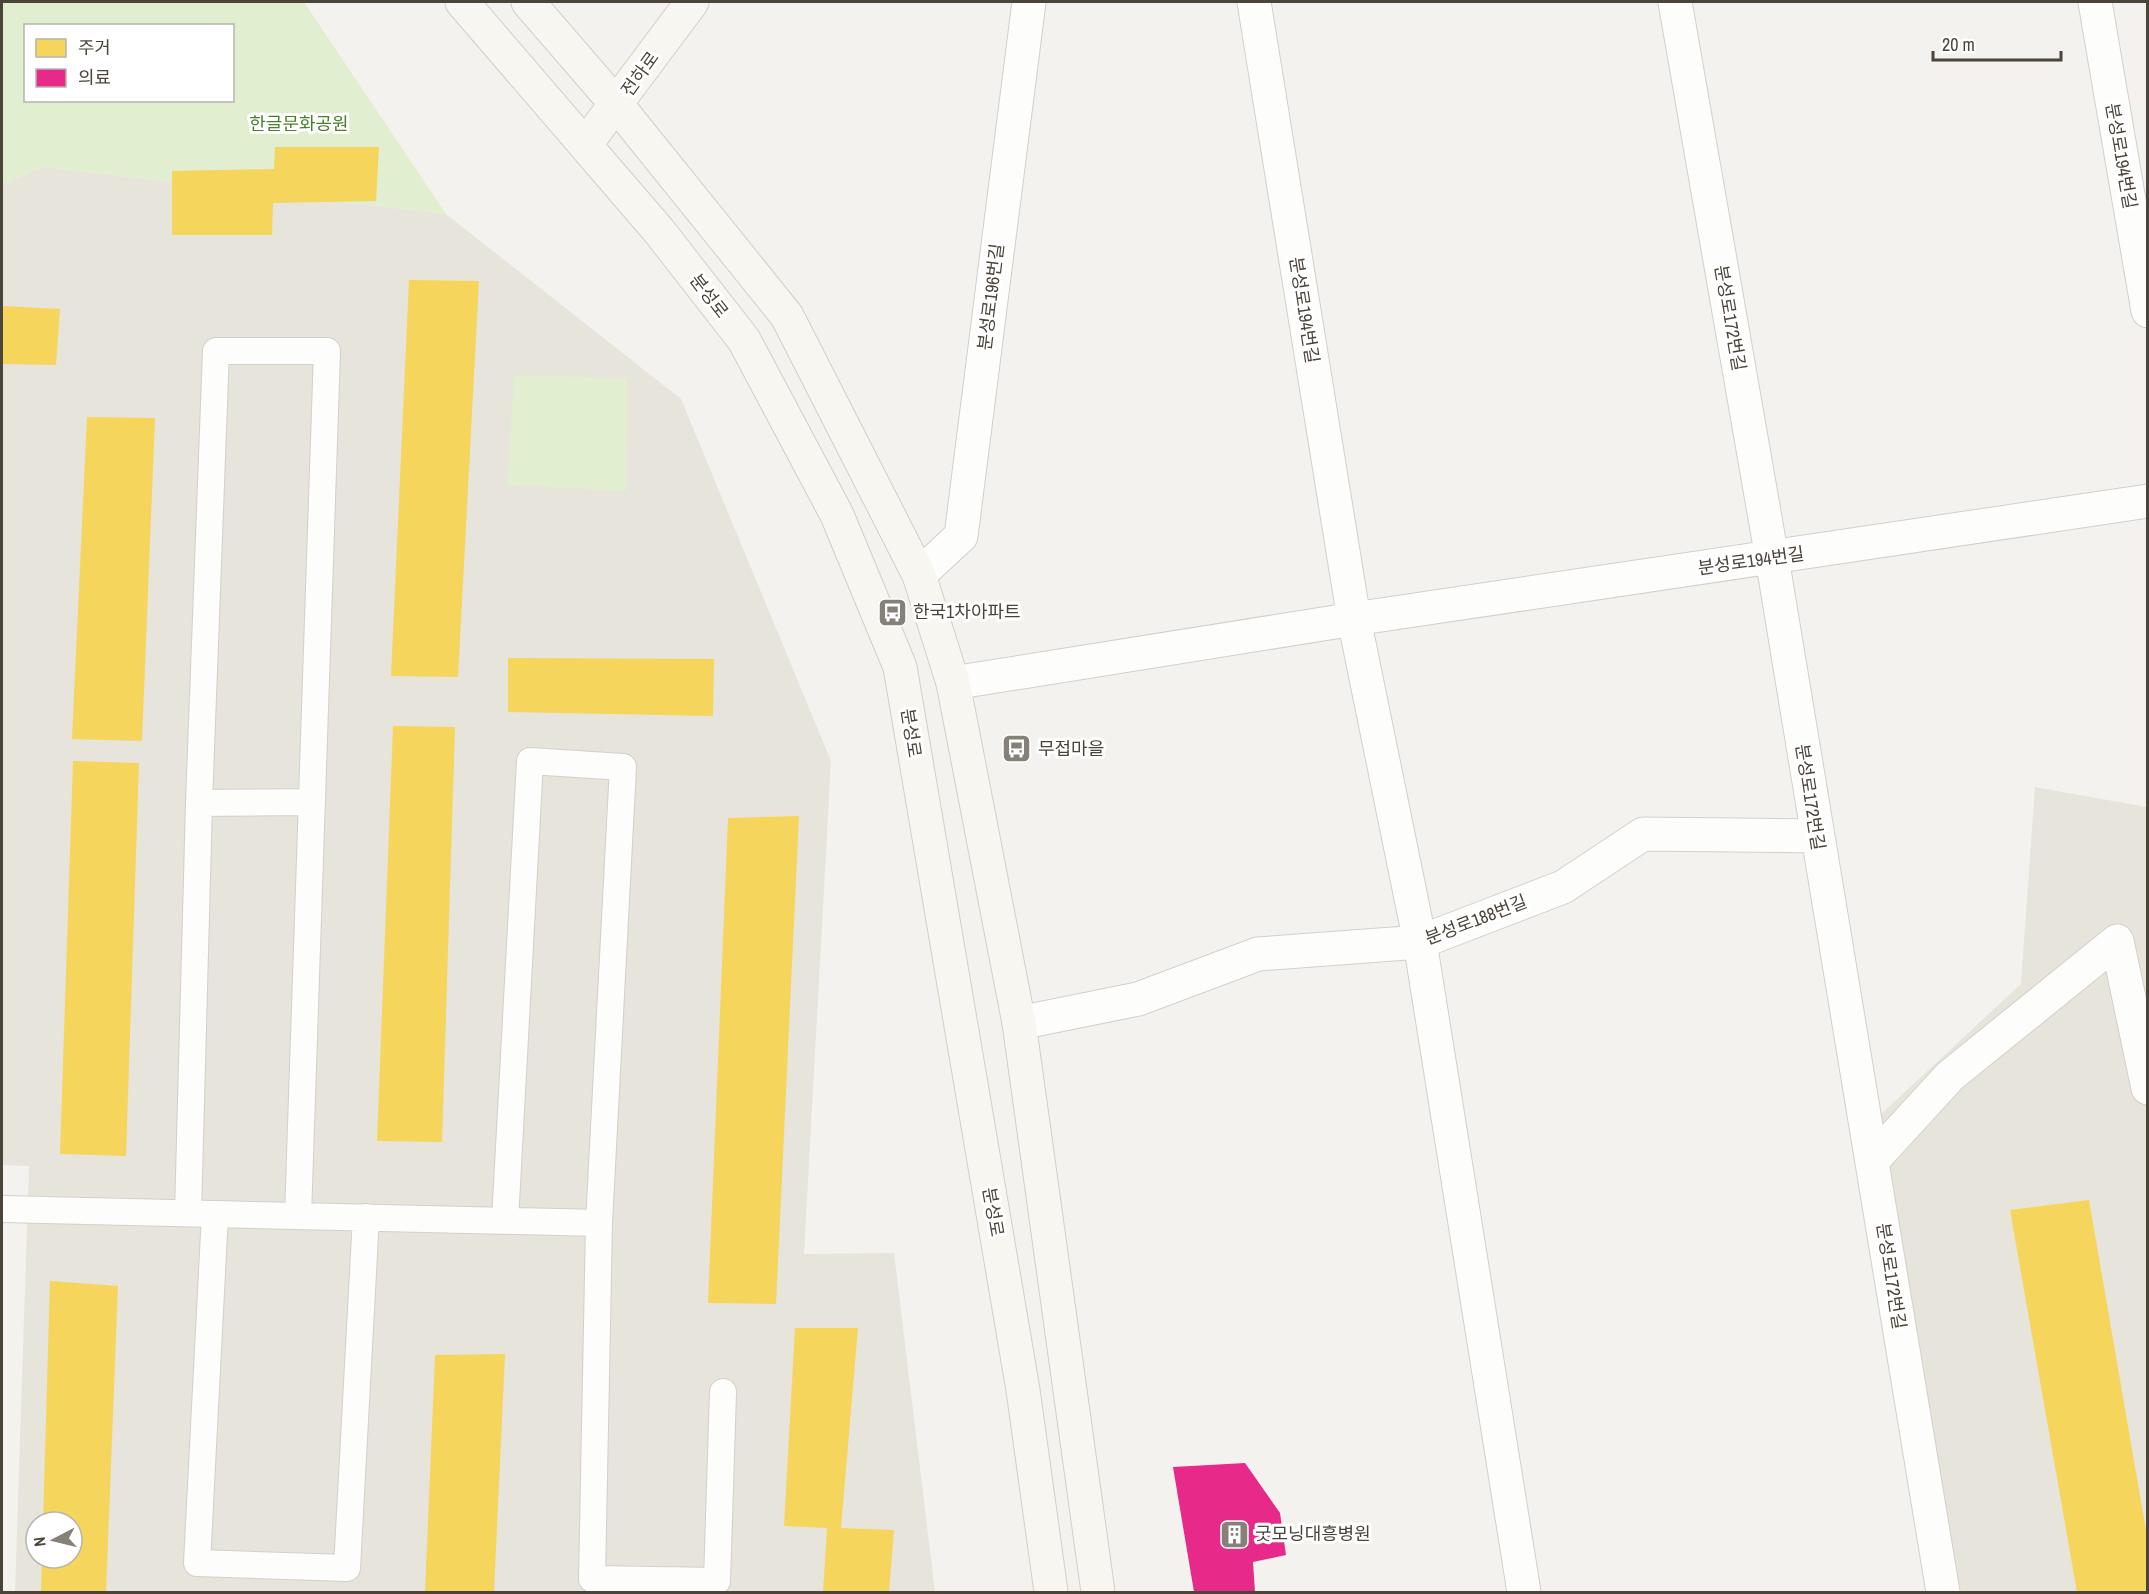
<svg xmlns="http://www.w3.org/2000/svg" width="2149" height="1594" viewBox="0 0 2149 1594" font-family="'Archivo Narrow','Noto Sans KR',sans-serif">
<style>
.residential{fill:#e7e4dc;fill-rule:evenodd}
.green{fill:#e1eecf;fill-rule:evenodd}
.homes{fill:#f6d55c}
.health{fill:#e7298a}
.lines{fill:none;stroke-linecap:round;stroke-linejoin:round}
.lane-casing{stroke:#d2d0cb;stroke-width:28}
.street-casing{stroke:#d2d0cb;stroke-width:35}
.secondary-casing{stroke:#d3cfc5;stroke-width:35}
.lane{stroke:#fdfdfc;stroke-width:26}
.street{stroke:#fdfdfc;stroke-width:33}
.secondary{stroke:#f7f6f1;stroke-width:33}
.labels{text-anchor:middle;stroke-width:6;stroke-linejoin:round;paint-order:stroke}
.street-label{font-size:18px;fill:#4b4439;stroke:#fff}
.park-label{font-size:18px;fill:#4a7f2a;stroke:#fff}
.poi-label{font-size:18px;fill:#4b4439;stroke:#fff;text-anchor:start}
</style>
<rect width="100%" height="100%" fill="#f4f2ee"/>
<path class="residential" d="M43 167 446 214 681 399 831 761 804 1254 894 1253 935 1592H15L29 1166 2 1165V185ZM36 1522H72V1558H36Z
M2035 787 2147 807V1592H1930L1854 1139 2021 984Z"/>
<path class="green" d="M2 2H304L446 214 43 167 2 185ZM26 26H232V100H26Z
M514 375 627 378 626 491 507 485Z"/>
<path class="homes" d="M275 147H379L376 201 273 203 272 235H172V171L274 169Z
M409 280 479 281 458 677 391 676Z
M2 306 60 309 56 365 2 364Z
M87 417 155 418 142 741 72 739Z
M508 658 714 659 713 716 508 712Z
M393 726 455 727 442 1142 377 1141Z
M73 761 139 763 126 1156 60 1154Z
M799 816 776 1304 708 1303 728 818Z
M2089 1200 2148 1542V1592H2077L2010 1210Z
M50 1281 118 1286 106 1592H41L42 1558H72V1522H43Z
M795 1328H858L841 1528 894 1530 889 1592H823L827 1528 784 1526Z
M505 1354 494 1592H425L435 1355Z"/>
<path class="health" d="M1245 1463 1280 1513 1286 1555 1253 1562 1255 1592H1194L1173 1467Z"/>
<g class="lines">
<defs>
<path id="lane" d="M199 803 311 802
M2 1209 599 1223
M188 1213 199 803 216 351H327L298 1216
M215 1214 197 1563 347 1568 366 1217
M505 1221 530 761 623 767 599 1223 592 1579 717 1581 723 1392"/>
<path id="street" d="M1254 2 1354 619 1420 942 1524 1592
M1675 2 1772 558 1943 1592
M2095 2 2148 311
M919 575 961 536 1029 2
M953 683 1354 619 2148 501
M1019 1023 1138 999 1258 954 1420 942 1563 887 1643 834 1816 836
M1873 1160 1950 1076 2117 941 2148 1088"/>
<path id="secondary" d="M462 2 659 231 744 340 837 515 900 667 1023 1390 1051 1592
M528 2 617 105 787 316 919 575 953 683 1019 1023 1098 1592
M585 145 692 2"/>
</defs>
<use href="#lane" class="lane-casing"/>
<use href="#street" class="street-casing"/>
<use href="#secondary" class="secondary-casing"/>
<use href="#lane" class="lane"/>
<use href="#street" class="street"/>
<use href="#secondary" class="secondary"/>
</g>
<defs>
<symbol id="bus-square" viewBox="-11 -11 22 22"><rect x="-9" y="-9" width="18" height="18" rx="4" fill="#868178" stroke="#fff"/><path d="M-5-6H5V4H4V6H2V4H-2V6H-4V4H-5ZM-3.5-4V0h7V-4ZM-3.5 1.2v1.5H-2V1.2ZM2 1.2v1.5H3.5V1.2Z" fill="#fff"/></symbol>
<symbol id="building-square" viewBox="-11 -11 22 22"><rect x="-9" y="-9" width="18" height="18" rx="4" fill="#868178" stroke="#fff"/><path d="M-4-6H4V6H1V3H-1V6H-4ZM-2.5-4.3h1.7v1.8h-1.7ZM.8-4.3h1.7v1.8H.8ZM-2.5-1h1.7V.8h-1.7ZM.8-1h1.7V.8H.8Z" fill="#fff"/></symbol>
</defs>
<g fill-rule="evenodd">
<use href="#bus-square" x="876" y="596" width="33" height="33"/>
<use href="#bus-square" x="1000" y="732" width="33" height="33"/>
<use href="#building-square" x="1218" y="1518" width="33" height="33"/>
</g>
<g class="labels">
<g class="street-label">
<text transform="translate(640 74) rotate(-54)" y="6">전하로</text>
<text transform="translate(2121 156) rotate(80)" y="6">분성로194번길</text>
<text transform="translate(709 296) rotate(52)" y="6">분성로</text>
<text transform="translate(991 297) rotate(-83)" y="6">분성로196번길</text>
<text transform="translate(1304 310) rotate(81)" y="6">분성로194번길</text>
<text transform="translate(1730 318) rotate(80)" y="6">분성로172번길</text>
<text transform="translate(1751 561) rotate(-8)" y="6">분성로194번길</text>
<text transform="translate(911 733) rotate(81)" y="6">분성로</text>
<text transform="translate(1810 797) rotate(81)" y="6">분성로172번길</text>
<text transform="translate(1476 920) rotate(-21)" y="6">분성로188번길</text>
<text transform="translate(993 1212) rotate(80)" y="6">분성로</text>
<text transform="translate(1891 1276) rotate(81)" y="6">분성로172번길</text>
</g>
<g class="park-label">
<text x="299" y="130">한글문화공원</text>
</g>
<g class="poi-label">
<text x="913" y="618">한국1차아파트</text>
<text x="1038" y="755">무접마을</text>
<text x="1255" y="1540">굿모닝대흥병원</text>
</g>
</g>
<rect width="2149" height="1594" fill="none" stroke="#4b4439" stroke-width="6"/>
<rect x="24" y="24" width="210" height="78" fill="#ffffff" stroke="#b7b4b0" stroke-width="1.5"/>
<rect x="36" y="39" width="30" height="18" fill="#f6d55c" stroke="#b7b4b0" stroke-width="1.5"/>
<text x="78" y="54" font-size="18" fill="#4b4439">주거</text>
<rect x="36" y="69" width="30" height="18" fill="#e7298a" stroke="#b7b4b0" stroke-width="1.5"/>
<text x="78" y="84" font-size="18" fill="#4b4439">의료</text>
<g transform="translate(54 1540) rotate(263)"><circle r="28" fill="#ffffff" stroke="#b7b4b0" stroke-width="1.5"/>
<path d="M0-4.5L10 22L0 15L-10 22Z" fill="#868178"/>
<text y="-9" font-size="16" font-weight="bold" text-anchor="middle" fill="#4b4439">N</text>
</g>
<path d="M1933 51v9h128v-9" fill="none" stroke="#4b4439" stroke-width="3"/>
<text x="1942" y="51" font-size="18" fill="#4b4439" stroke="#ffffff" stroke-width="4.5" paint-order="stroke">20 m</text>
</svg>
